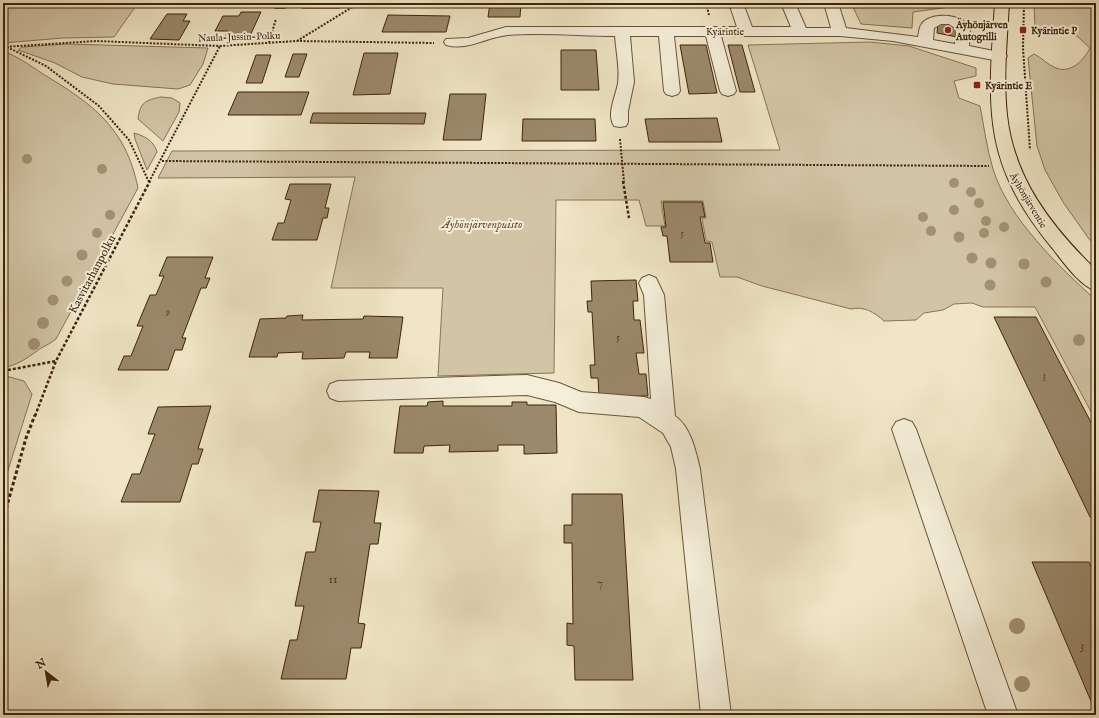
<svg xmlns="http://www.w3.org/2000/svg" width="1099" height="718" viewBox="0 0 1099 718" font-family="'IM FELL English',serif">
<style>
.green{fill:#d2c5a6;stroke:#887457}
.building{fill:#9b896b;stroke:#3f2408}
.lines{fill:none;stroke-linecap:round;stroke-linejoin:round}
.minor-casing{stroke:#6b5438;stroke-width:2}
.major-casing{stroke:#3f2408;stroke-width:2}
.path-far2{stroke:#3f2408;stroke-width:2;stroke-dasharray:2 1.5;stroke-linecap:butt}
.path-far1{stroke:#3f2408;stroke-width:2.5;stroke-dasharray:3 2;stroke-linecap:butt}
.path{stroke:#3f2408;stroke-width:3;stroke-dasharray:3.5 2.5;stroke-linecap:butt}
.minor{fill:#f5efda;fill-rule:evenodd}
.major{fill:#f0e6c6;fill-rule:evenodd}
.tree{fill:#a39174}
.poi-dot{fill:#8f2418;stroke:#f5efda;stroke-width:1.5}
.labels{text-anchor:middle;stroke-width:4;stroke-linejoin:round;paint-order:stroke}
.far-poi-label{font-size:10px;font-weight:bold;fill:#3f2408;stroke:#f5efda;text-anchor:start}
.far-street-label{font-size:10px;fill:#3f2408;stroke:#f5efda}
.number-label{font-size:10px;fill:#563d21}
.park-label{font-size:12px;font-style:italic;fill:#644c30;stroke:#f5efda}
.street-label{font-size:12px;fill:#3f2408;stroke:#f5efda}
.near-number-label{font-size:12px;fill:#563d21}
</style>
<rect width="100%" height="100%" fill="#f0e6c6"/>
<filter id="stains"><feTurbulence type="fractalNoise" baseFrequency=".005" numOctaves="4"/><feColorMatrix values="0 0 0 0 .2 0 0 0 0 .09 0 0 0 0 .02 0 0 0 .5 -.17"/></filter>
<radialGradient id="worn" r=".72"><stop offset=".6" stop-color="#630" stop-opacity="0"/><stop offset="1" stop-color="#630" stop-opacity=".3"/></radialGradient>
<path class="green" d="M3 3H138L114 37 63 38 3 43Z
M851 3H979L913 12 912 28 861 24Z
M1034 3H1096V245L1089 239 1063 202 1045 170 1037 146 1028 58 1034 54C1042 58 1048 65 1056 68 1071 74 1084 60 1090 48L1077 36 1035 27Z
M870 42 909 46 976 68V76L954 81 959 98 980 106C984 127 987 149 993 169 1008 218 1059 267 1096 300V421L1035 307H983L972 303 954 304 943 310 924 313 916 320 884 321C874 312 864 306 851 309L762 286 737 277H720L712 242 706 241 702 218H706L703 201H661L665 226H646L639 200H556L554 373 438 376 443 288H331L355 177 158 178 172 151 780 150 748 45Z
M67 44 208 48 203 64 190 85 178 89 113 84 82 77 55 63 18 50 22 47Z
M3 51C17 56 31 66 43 74 93 104 126 128 138 188L56 339C49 345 43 346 37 351 26 359 17 365 3 368Z
M161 97 172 98 180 103 179 112 163 141 138 119C140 102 146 100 161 97Z
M134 133C145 136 154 141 157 152L147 170 135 139Z
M6 376 24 381 32 394 3 486V377Z"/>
<path class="building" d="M304 3H342L340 8H302Z
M490 3H521L520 17H488Z
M241 12H261L249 38H224L228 31H215L223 16H239Z
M167 14H187L183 21H190L179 40 150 39Z
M388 15 450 16 446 32H382Z
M938 23 958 26 957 37 937 33Z
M680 45H706L717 93 689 94Z
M728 45H742L755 92H740Z
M561 50H596L599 90H561Z
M364 53H398L390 94 353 95Z
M293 54H307L299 77H285Z
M256 55H271L262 83H246Z
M238 92H309L301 115H228Z
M450 94H486L481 140H443Z
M313 113H426L424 124 310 123Z
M717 118 722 142H649L645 119Z
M523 119H595L596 141H522Z
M290 184H331L325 208H329L327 218H323L317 240H272L278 223H284L291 200 285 199Z
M663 202H702L705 217H700L705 243H710L713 262H670L667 236H663L661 227H666Z
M167 257H213L205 278H210L206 288H201L182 338H186L182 350H175L168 370H118L124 356H131L143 326H137L150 295H156L164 276H159Z
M636 280 638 301H633L634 320H640L644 353H636L639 374H646L648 396H599L598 378H591L590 365H595L592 312H588L587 301H592L591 281Z
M303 315 302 320 363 319 364 316 403 317 397 358H369L370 352H346L344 358 302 359 303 352 278 353 277 357H249L260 319 286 318 287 316Z
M994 317H1036L1096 432V517H1090Z
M443 401V406H512V402H527V405H556L557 453 524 454V445H498V451L449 452 450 445 424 446 423 453H394L400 406H427L428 402Z
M211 406 198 449H203L198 464H192L180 502H121L132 474H140L155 434H148L158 407Z
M319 490 379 491 374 523H381L378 544H370L358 623 365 624 361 648H351L346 679H281L290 640H297L304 606H295L306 552H315L321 522H313Z
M572 494H622L633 680H575L574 646 567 645V623L573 624 572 543H564V525H572Z
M1032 562H1089L1096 577V713Z"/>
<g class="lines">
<defs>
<path id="minor" d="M274 3H288L285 8H275L273 5Z
M729 3H743L752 27H791L781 3H795L806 28H831L824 3H838L846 28 918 37C919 33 919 28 921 25 928 13 952 14 962 20 966 22 968 26 970 30L969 46 1004 53 1007 56 1004 59 999 61 893 41 840 36H721L736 91 734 94 728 96 722 94 720 91 706 36H674L680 91 678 94 672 96 666 94 664 91 659 36H630L634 82 628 111V122L626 126 620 127 614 126C606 114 616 96 618 83 620 68 616 51 615 36 580 36 543 32 508 35 486 37 469 51 446 45L444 42 446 39 468 38 506 27H737ZM941 24H949L955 28 956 34 955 44 933 40 934 28Z
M649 275 656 278 664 295 675 416C691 427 696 452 700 469L731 715H701L676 469 671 447 663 433 639 417 579 412 555 402 527 395 338 401 330 398 327 391 330 384 338 381 527 375 559 383 581 392 644 397 651 399 644 295 639 283 642 278Z
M904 419 912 422 916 429 1018 715H988L892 429 896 422Z"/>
<path id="major" d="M995 3H1009C1007 40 1003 78 1007 115 1014 179 1052 227 1096 270V291C1079 285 1064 263 1053 249 981 162 988 109 995 3Z"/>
</defs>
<use href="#minor" class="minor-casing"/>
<use href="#major" class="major-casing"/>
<path class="path-far2" d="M706 3 709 15
M1024 3 1023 48 1030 150
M297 41 359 3
M269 42 276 19
M3 47 96 41 220 46 296 41 434 43
M7 47 46 66 99 106 129 140 149 182
M620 139 624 182
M162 161 989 166
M149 182 220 46"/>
<path class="path-far1" d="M623 181 629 218
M3 371 56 361
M35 416 56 361 150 181"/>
<path class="path" d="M3 520 26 438 35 415"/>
<use href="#minor" class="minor"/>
<use href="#major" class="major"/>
</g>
<g class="tree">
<circle cx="27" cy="159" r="5"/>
<circle cx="102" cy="169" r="5"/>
<circle cx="954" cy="183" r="5"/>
<circle cx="971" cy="192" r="5"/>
<circle cx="979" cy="203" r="5"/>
<circle cx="954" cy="210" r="5"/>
<circle cx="110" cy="215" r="5"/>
<circle cx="923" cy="217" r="5"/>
<circle cx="986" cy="221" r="5"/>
<circle cx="1004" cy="227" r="5"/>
<circle cx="931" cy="231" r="5"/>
<circle cx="97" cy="233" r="5"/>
<circle cx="984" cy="233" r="5"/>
<circle cx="959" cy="237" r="5.5"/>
<circle cx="82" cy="255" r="5.5"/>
<circle cx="972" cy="258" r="5.5"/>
<circle cx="991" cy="263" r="5.5"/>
<circle cx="1024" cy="264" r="5.5"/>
<circle cx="67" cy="281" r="5.5"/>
<circle cx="1046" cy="282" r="5.5"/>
<circle cx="990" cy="285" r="5.5"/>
<circle cx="53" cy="300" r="5.5"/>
<circle cx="43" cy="323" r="6"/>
<circle cx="1079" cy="340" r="6"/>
<circle cx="34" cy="344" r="6"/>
<circle cx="1017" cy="626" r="8"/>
<circle cx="1022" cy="684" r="8"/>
</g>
<g class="poi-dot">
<circle cx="948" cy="30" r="4"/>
<rect x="1019" y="26" width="8" height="8" rx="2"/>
<rect x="973" y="81" width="8" height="8" rx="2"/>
</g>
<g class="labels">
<g class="far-poi-label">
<text x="956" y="28">Äyhönjärven<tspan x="956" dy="12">Autogrilli</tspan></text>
<text x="1031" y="34">Kyärintie P</text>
<text x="985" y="89">Kyärintie E</text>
</g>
<g class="far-street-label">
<text x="725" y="35">Kyärintie</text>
<text transform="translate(239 36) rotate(-2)" y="4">Naula-Jussin-Polku</text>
<text transform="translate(1029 200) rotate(59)" y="4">Äyhönjärventie</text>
</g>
<g class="number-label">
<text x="682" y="236">5</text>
<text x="168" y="315">9</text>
<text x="618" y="340">5</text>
<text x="1044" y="379">3</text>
</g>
<g class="park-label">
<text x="482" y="228">Äyhönjärvenpuisto</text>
</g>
<g class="street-label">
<text transform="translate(92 274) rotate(-62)" y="4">Kasvitarhanpolku</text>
</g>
<g class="near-number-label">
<text x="333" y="583">11</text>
<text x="600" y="587">7</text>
<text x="1082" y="649">3</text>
</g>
</g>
<rect width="1099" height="718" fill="none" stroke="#f0e6c6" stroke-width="16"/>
<rect x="4" y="4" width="1091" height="710" fill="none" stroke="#3f2408" stroke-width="2"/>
<rect x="8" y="8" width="1083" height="702" fill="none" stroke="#3f2408"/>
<g transform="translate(46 672) rotate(329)" stroke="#f5efda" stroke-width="3" paint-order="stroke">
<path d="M0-3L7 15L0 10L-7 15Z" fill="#3f2408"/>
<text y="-6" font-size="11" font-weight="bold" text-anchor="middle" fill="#3f2408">N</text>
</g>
<rect width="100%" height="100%" filter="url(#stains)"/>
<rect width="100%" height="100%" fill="url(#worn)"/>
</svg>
